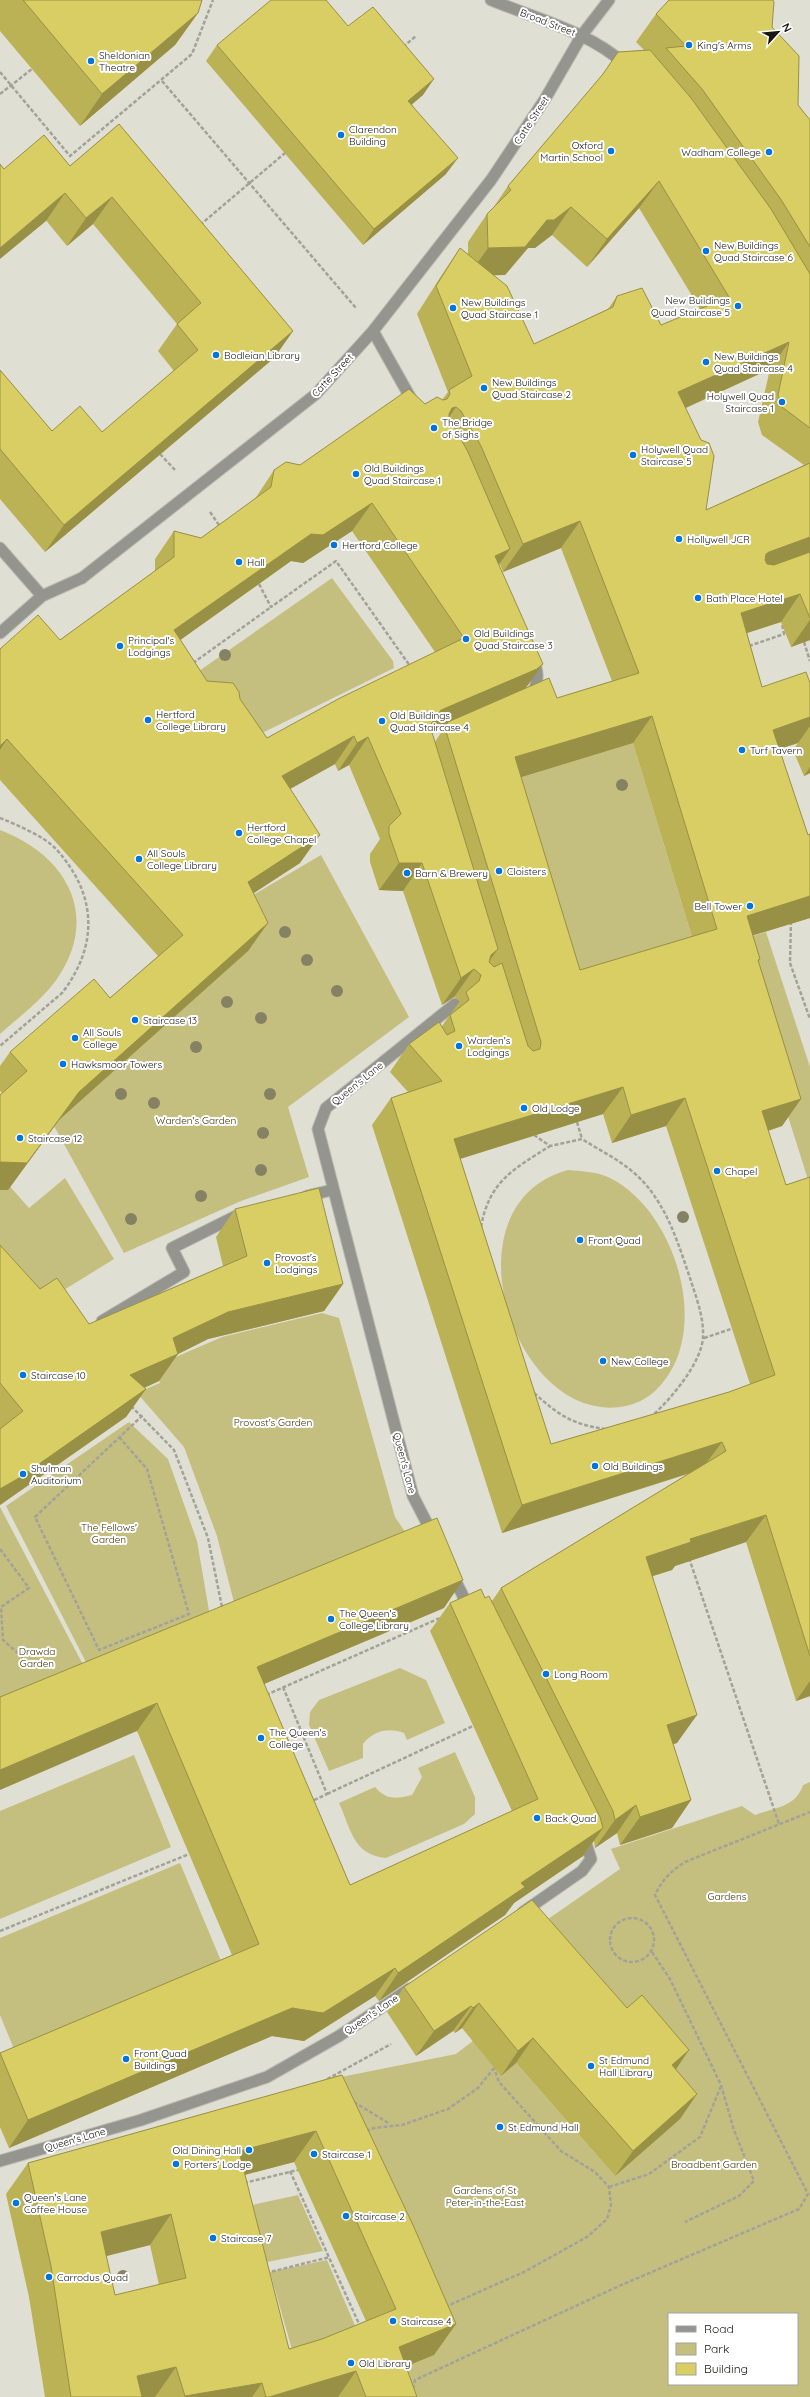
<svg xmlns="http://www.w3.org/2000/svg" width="810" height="2397" viewBox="0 0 810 2397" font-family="Quicksand,sans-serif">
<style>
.green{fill:#c5bf7f;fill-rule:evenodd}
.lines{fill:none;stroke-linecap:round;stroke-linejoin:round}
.service-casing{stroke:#bcbbb1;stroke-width:13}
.pedestrian-casing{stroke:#bcbbb1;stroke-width:13}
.minor-casing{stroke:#bcbbb1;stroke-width:13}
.path{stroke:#a3a299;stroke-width:2.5;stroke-dasharray:4 2;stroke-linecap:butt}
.service{stroke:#959590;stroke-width:11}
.pedestrian{stroke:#959590;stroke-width:11}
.minor{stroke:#959590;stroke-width:11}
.tree{fill:#858263}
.wall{fill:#bbb155;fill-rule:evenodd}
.shaded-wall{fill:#989045}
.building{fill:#d9ce63;stroke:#989045;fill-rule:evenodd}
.poi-dot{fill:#0076dd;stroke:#fff;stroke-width:1.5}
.labels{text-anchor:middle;stroke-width:4;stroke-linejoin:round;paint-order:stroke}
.street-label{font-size:10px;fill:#171713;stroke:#fff}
.poi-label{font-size:10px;fill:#171713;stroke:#fff;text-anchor:start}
.park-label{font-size:10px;fill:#3b3606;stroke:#fff}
</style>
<rect width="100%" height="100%" fill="#e0dfd4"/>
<path class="green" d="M332 578 393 661 394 668 250 739 199 671Z
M633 743 698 957 561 998 496 785Z
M0 830C66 855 101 915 57 979 42 1000 19 1017 0 1034Z
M321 855 409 1017 288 1107 309 1177 241 1201 124 1253 54 1126 59 1120 195 998 228 910Z
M766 932 810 1067V1186L733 942Z
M568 1170C582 1171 598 1172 610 1178 670 1208 704 1308 673 1367 661 1389 645 1404 620 1407 512 1421 443 1204 568 1170Z
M65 1178 114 1259 38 1306 0 1363V1187L6 1182 29 1208Z
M322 1313 339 1318 395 1517 414 1545 238 1618 217 1536 184 1447 137 1393 160 1383 155 1366 222 1337Z
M129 1422 168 1459 197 1541 212 1628 92 1674 6 1506Z
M0 1507 89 1676 0 1712Z
M400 1668 426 1680 445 1723 407 1740 404 1733C388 1727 373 1731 363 1744V1758L329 1771 309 1725 310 1712 319 1700Z
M455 1752 475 1797V1814L464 1824 386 1858C353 1855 351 1829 339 1803L375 1787C386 1800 396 1799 412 1795L422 1777 418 1768Z
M134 1755 171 1847 0 1919V1811Z
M810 1782V2397H384L389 2374 434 2355 311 2083 456 2054 487 2030 615 2176 541 1924 620 1869 611 1849 742 1806 755 1815C774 1808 796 1807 803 1785ZM669 2314H797V2384H669Z
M180 1863 224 1968 16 2054 0 2015V1938Z
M298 2195 323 2251 267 2262 252 2205Z
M327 2260 360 2337 295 2360 270 2272Z"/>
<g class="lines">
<defs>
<path id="service" d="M307 1196 332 1190
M102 1321 184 1272 172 1248 240 1214"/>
<path id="pedestrian" d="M0 548 42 596
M0 633 42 596 82 578"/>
<path id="minor" d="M491 0C537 19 588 31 626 65
M373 331 414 404
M82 578 316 394 373 331 491 180 545 99 582 35 609 0
M532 695C539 680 539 672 532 657
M433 1535 413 1496 318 1129 326 1108 455 1004
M452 1574 470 1610
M523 1912 582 1871 591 1859 583 1834
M0 2161 141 2120 267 2077 339 2036 409 1989"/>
</defs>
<use href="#service" class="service-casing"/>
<use href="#pedestrian" class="pedestrian-casing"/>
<use href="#minor" class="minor-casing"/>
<path class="path" d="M403 47 416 36
M0 72 70 156 192 54 213 0
M162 81 356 308
M0 94 32 69
M200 225 285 153
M160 454 175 470
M210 512 221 528
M259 584 271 607 336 561 410 666
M804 642 810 661
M749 646 784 634 782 624
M193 663 271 607
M0 818C17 825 44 836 56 849 97 894 99 945 62 993L0 1046
M791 921 790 963 810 1019
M577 1122 582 1139
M534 1135 550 1146 582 1139C599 1150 618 1159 633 1172 665 1199 677 1240 690 1278 696 1297 704 1317 703 1337 702 1362 671 1399 653 1415
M481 1227C489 1181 514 1169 550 1146
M704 1338 731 1329
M534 1393C559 1415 571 1424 605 1429
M131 1406 174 1450 208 1538 222 1607
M119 1437 147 1469 189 1614 99 1650 35 1517 143 1415
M0 1549 29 1588 1 1607 3 1640 28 1662
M689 1558 779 1824
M283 1687 327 1794 312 1801
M266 1695 440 1618
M327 1794 473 1726
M610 1940a22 22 0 1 1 44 0a22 22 0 1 1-44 0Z
M0 1931 189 1854
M652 1952 670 1979 721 2085 734 2130 754 2181 739 2196 685 2222
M322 2082 391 2044
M354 2102 390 2124
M366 2131 374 2128 402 2125 448 2109 478 2088 494 2068
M290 2171 360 2326
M244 2183 298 2170
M609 2187 649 2174 700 2137 721 2086
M266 2273 330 2257
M445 2307 524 2272 587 2237 607 2219 611 2205 609 2187 595 2172 561 2151 499 2082 494 2068
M413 2389 415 2380 619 2286 799 2209 808 2194 655 1895C662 1880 671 1871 685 1862L810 1812"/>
<use href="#service" class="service"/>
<use href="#pedestrian" class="pedestrian"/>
<use href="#minor" class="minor"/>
</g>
<g class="tree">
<circle cx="225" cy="655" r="6"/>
<circle cx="622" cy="785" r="6"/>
<circle cx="285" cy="932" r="6"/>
<circle cx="307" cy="960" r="6"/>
<circle cx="337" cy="991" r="6"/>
<circle cx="227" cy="1002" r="6"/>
<circle cx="261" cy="1018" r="6"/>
<circle cx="196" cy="1047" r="6"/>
<circle cx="121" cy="1094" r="6"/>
<circle cx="270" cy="1094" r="6"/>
<circle cx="154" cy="1103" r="6"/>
<circle cx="263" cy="1133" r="6"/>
<circle cx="261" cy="1170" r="6"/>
<circle cx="201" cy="1196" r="6"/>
<circle cx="683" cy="1217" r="6"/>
<circle cx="131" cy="1219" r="6"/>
<circle cx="123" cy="2276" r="6"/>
</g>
<path class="wall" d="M0 0H202L198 13 175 45 80 126 0 31Z
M656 14 772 27 798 105 810 120V640L791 647 781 622 747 633 762 687 810 683V773L804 776 793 750 798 743 779 749 808 835 810 834V918L753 935 760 959 759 962 801 1099 782 1126 768 1131 786 1185 810 1177V1696L796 1701 746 1542 675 1566 672 1570 653 1576 677 1743 673 1744 691 1800 672 1828 620 1845 617 1833 595 1848 594 1841 583 1856 514 1903 505 1915 379 2001 375 1996 304 2041 272 2036 9 2148 0 2127V2053L232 1955 137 1731 0 1697 444 1608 264 1684 350 1885 512 1811 430 1631 450 1603 485 1598 492 1601 501 1588 688 1474 502 1533 372 1125 391 1098 408 1092 390 1072 409 1044 442 1026 460 1001 454 997 442 1005 403 891 379 890 370 862V854L380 839 349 765 338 771 335 764 290 789 300 863 253 893 268 923 248 951 59 1120 8 1190 2 1093 0 1091V1066L10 1052 110 998 158 956 0 780V649L60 640 155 571V559L174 531 201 538 255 499 274 470 300 465 425 404 442 400 448 392 417 314 441 276 460 248 468 254V242L487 214 493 208 508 186 598 81 618 52 644 50 636 42ZM639 208 700 309 661 325 617 296 608 309 534 344 494 275H505L528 248H535L552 235 587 267ZM770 369 758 422 762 435 804 465 706 510 686 408ZM352 531 435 652 267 738 240 699 207 681 180 640 291 561 303 563ZM561 548 612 681 557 698 526 688 499 565 500 564 503 572ZM444 728 435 742 432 733ZM633 743 692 937 580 970 521 777ZM603 1114 612 1143 666 1126 750 1384 729 1392 551 1444 460 1159Z
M348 26 423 95 412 104 446 174 363 245 206 61 217 45Z
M119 124 293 331 274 358 45 552 0 499V370L52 431 102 432 174 371 158 351 177 324 93 224 67 246 4 169 70 166Z
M235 1209 343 1284 324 1311 208 1339 178 1354 159 1381 144 1388 146 1389 126 1417 0 1505V1245L40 1289 89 1324 223 1266 216 1237Z
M404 1987 689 2050 676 2069 697 2094 680 2119 615 2176 516 2063 501 2076 462 2028 455 2033 453 2031 416 2056 387 2012Z
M342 2075 434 2355 406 2367 417 2397H45L29 2297 6 2194 28 2163ZM294 2162 366 2321 322 2339 289 2349 245 2175ZM150 2245 159 2285 115 2295 106 2256Z"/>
<path class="shaded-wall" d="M198 13 175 45 80 126 102 94Z
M434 79 423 95 397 117 408 101Z
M458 158 446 174 363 245 374 229Z
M659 181 639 208 587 267 607 239Z
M65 193 46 221 0 259V248Z
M112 197 93 224 67 246 86 218Z
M571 207 552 235 535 248H528L505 275 468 276 488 248 547 220Z
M293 331 274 358 45 552 64 525Z
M789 342 770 369 659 420 678 392Z
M456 407 437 435 452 408Z
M372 503 352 531 303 563 291 561 155 658 174 630 311 534Z
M580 521 561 548 503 572 523 544Z
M810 537V559L750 579 766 554 769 552Z
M510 549 490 577 495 556Z
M800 594 781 622 722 641 741 613Z
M810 620V640L791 647Z
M543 664 523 692 448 722 444 728 421 738 441 710Z
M652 716 633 743 496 785 515 757Z
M810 717V726L798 743 754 757 773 730Z
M354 736 335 764 263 804 282 776Z
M368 737 349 765 338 771 357 743Z
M7 739 0 750V746Z
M810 767V773L804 776Z
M320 835 300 863 228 910 248 882Z
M399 863H422L403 891 379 890Z
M810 896V918L728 943 747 916Z
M268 923 248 951 59 1120 8 1190H0V1162Z
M498 949 480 974 491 955Z
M474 969 454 997 442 1005 461 978Z
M623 1087 603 1114 434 1167 454 1139Z
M685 1098 666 1126 612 1143 631 1115Z
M801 1099 782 1126 743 1139 762 1111Z
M343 1284 324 1311 208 1339 178 1354 159 1381 111 1403 130 1375 173 1338 228 1312Z
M146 1389 126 1417 0 1505V1489Z
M722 1442 702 1469 502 1533 522 1505Z
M766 1515 746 1542 675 1566 672 1570 627 1584 646 1557 690 1539Z
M463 1580 444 1608 238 1695 257 1667Z
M810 1681V1696L796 1701Z
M157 1703 137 1731 0 1790V1770Z
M697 1715 677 1743 647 1752 667 1725Z
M691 1800 672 1828 620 1845 640 1817Z
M636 1805 617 1833 595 1848 615 1820Z
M603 1828 583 1856 514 1903 505 1915 379 2001 398 1973 521 1883Z
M395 1968 375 1996 304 2041 272 2036 9 2148 28 2120 292 2008Z
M479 2003 462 2028 455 2033 473 2008Z
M471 2006 453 2031 416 2056 434 2031Z
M533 2038 516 2063 501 2076 518 2051Z
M689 2050 672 2075V2065Z
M697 2094 680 2119 615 2176 633 2151Z
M316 2131 294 2162 217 2182 239 2151Z
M171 2214 150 2245 79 2263 101 2232Z
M456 2324 434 2355 377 2378 399 2347Z
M176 2367 155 2397H123L137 2376Z
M356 2371 338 2397H269Z
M262 2383 252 2397H184L185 2396Z"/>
<path class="building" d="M23 0H202L198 13 102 94Z
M271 0H326L348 26 373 7 434 79 408 101 458 158 374 229 217 45Z
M669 0H773L774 2 772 27 799 56 798 105 810 120V247L782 201 702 89 666 48 686 46 656 14Z
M650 50 691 98 771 209 810 274V428L782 407 778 395 789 342 678 392 701 440 709 443 714 456 706 510 810 463V537L769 552 766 554 765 560 767 564 774 565 810 552V618L800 594 741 613 762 687 806 672 810 683V717L773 730 808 835 810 834V896L747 916 760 959 758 960 801 1099 762 1111 786 1185 810 1177V1656L766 1515 690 1539 691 1542 646 1557 697 1715 667 1725 691 1800 640 1817 636 1805 615 1820 613 1811 501 1588 726 1451 722 1442 522 1505 391 1098 442 1081 409 1044 439 1022 447 1035 455 1031 450 1015 469 1000 466 992 479 981 481 975 474 969 461 978 422 863H399L389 834V826L401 814 368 737 357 743 354 736 282 776 320 835 248 882 268 923 79 1092 27 1163 0 1162V1095L27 1071 10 1052 94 979 110 998 183 935 7 739 0 746V649L38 615 60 640 174 557V531L201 538 271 487 274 470 286 462 300 465 409 389 425 404 437 397 443 400 447 399 450 394 449 390 472 376 436 286 460 248 507 286 534 344 613 307 617 296 642 288 661 325 729 297 659 181 607 239 571 207 554 220H547L525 247 488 248 487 214 511 190 508 186 603 74 618 52ZM456 407 461 411 481 446 523 544 580 521 639 673 557 698 549 678 448 722 445 728 541 1042 540 1049 533 1051 528 1046 502 963 494 967 489 962 491 955 498 949 431 729V724L441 710 537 669 543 664 495 556 510 549 468 452 449 418V414L452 408ZM372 503 464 638 340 698 267 738 240 699 239 692 233 683 207 681 174 630 311 534 323 535ZM652 716 717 929 580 970 515 757ZM623 1087 631 1115 685 1098 775 1375 729 1392 551 1444 454 1139Z
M119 124 293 331 64 525 0 449V370L52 431 80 406 102 432 198 350 177 324 201 303 112 197 86 218 65 193 0 248V164L4 169 44 135 70 166Z
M319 1188 343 1284 228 1312 173 1338 178 1354 130 1375 146 1389 19 1478 0 1489V1429L23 1411 0 1383V1245L40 1289 57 1278 89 1324 247 1256 235 1209Z
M437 1518 463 1580 257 1667 350 1885 538 1799 450 1603 481 1589 485 1598 489 1596 600 1817 603 1828 521 1883 525 1887 398 1973 395 1968 323 2013 292 2008 28 2120 0 2053 259 1944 157 1703 0 1770V1697Z
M532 1900 627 2008 642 1995 689 2050 672 2065 697 2094 633 2151 533 2038 518 2051 479 2003 473 2008 471 2006 434 2031 404 1987Z
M342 2075 413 2225 456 2324 399 2347 417 2397H366L356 2371 269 2397H266L262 2383 185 2396 176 2367 137 2376 142 2397H71L51 2266 28 2163ZM316 2131 396 2309 322 2339 289 2349 239 2151ZM171 2214 186 2278 115 2295 101 2232Z"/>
<g class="poi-dot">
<circle cx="689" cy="45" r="4"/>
<circle cx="91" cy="61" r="4"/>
<circle cx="341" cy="135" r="4"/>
<circle cx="611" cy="151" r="4"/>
<circle cx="769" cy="152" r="4"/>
<circle cx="706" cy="251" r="4"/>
<circle cx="738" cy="306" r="4"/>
<circle cx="453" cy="308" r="4"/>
<circle cx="216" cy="355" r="4"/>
<circle cx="706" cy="362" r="4"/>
<circle cx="484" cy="388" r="4"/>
<circle cx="782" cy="402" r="4"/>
<circle cx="434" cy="428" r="4"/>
<circle cx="633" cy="455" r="4"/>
<circle cx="356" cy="474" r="4"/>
<circle cx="679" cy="539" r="4"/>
<circle cx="334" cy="545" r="4"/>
<circle cx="239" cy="562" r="4"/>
<circle cx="698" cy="598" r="4"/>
<circle cx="466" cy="639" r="4"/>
<circle cx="120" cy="646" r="4"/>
<circle cx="148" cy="720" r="4"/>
<circle cx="382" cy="721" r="4"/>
<circle cx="742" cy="750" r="4"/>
<circle cx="239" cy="833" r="4"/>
<circle cx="139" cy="859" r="4"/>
<circle cx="499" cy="871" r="4"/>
<circle cx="407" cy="873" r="4"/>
<circle cx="750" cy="906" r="4"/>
<circle cx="135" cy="1020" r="4"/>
<circle cx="75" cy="1038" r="4"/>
<circle cx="459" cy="1046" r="4"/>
<circle cx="63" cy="1064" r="4"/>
<circle cx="524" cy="1108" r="4"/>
<circle cx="20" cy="1138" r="4"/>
<circle cx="717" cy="1171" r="4"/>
<circle cx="580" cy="1240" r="4"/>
<circle cx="267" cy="1263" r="4"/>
<circle cx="603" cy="1361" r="4"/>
<circle cx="23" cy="1375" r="4"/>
<circle cx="595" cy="1466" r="4"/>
<circle cx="23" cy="1474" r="4"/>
<circle cx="331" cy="1619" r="4"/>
<circle cx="546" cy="1674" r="4"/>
<circle cx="261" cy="1738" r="4"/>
<circle cx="537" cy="1818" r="4"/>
<circle cx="126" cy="2059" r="4"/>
<circle cx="591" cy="2066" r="4"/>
<circle cx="500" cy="2127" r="4"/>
<circle cx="249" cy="2150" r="4"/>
<circle cx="314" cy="2154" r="4"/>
<circle cx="176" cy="2164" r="4"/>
<circle cx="16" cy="2203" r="4"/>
<circle cx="346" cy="2216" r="4"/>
<circle cx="213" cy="2238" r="4"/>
<circle cx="49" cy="2277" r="4"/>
<circle cx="393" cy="2321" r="4"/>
<circle cx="351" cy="2363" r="4"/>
</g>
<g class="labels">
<g class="street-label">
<text transform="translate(548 22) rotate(21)" y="4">Broad Street</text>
<text transform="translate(531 120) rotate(-57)" y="4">Catte Street</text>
<text transform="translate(332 375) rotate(-47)" y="4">Catte Street</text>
<text transform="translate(357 1083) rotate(-39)" y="4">Queen's Lane</text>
<text transform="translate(405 1463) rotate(75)" y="4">Queen's Lane</text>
<text transform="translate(371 2014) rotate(-34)" y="4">Queen's Lane</text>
<text transform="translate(75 2139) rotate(-16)" y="4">Queen's Lane</text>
</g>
<g class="poi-label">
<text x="697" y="49">King's Arms</text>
<text x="99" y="59">Sheldonian<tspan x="99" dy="12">Theatre</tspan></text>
<text x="349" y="133">Clarendon<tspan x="349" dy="12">Building</tspan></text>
<text x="603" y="149" text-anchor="end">Oxford<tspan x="603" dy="12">Martin School</tspan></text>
<text x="761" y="156" text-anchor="end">Wadham College</text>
<text x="714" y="249">New Buildings<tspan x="714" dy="12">Quad Staircase 6</tspan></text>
<text x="730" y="304" text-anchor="end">New Buildings<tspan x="730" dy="12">Quad Staircase 5</tspan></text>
<text x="461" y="306">New Buildings<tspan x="461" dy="12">Quad Staircase 1</tspan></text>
<text x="224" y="359">Bodleian Library</text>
<text x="714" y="360">New Buildings<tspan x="714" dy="12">Quad Staircase 4</tspan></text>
<text x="492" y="386">New Buildings<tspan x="492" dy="12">Quad Staircase 2</tspan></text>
<text x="774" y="400" text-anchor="end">Holywell Quad<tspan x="774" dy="12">Staircase 1</tspan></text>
<text x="442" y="426">The Bridge<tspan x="442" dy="12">of Sighs</tspan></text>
<text x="641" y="453">Holywell Quad<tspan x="641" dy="12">Staircase 5</tspan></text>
<text x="364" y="472">Old Buildings<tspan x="364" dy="12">Quad Staircase 1</tspan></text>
<text x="687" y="543">Hollywell JCR</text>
<text x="342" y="549">Hertford College</text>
<text x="247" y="566">Hall</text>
<text x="706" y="602">Bath Place Hotel</text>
<text x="474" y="637">Old Buildings<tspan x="474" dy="12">Quad Staircase 3</tspan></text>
<text x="128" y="644">Principal's<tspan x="128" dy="12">Lodgings</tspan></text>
<text x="156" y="718">Hertford<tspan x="156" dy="12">College Library</tspan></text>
<text x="390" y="719">Old Buildings<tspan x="390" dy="12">Quad Staircase 4</tspan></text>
<text x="750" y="754">Turf Tavern</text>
<text x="247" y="831">Hertford<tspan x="247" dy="12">College Chapel</tspan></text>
<text x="147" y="857">All Souls<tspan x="147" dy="12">College Library</tspan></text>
<text x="507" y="875">Cloisters</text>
<text x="415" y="877">Barn &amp; Brewery</text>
<text x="742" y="910" text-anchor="end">Bell Tower</text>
<text x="143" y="1024">Staircase 13</text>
<text x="83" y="1036">All Souls<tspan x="83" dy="12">College</tspan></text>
<text x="467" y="1044">Warden's<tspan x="467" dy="12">Lodgings</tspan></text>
<text x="71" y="1068">Hawksmoor Towers</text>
<text x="532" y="1112">Old Lodge</text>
<text x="28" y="1142">Staircase 12</text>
<text x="725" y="1175">Chapel</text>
<text x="588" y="1244">Front Quad</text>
<text x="275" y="1261">Provost's<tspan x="275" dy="12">Lodgings</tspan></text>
<text x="611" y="1365">New College</text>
<text x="31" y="1379">Staircase 10</text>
<text x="603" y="1470">Old Buildings</text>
<text x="31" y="1472">Shulman<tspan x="31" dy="12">Auditorium</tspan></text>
<text x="339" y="1617">The Queen's<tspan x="339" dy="12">College Library</tspan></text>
<text x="554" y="1678">Long Room</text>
<text x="269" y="1736">The Queen's<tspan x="269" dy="12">College</tspan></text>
<text x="545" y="1822">Back Quad</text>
<text x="134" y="2057">Front Quad<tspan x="134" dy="12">Buildings</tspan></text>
<text x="599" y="2064">St Edmund<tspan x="599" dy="12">Hall Library</tspan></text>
<text x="508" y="2131">St Edmund Hall</text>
<text x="241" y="2154" text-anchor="end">Old Dining Hall</text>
<text x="322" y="2158">Staircase 1</text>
<text x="184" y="2168">Porters' Lodge</text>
<text x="24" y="2201">Queen's Lane<tspan x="24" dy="12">Coffee House</tspan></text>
<text x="354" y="2220">Staircase 2</text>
<text x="221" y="2242">Staircase 7</text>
<text x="57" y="2281">Carrodus Quad</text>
<text x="401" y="2325">Staircase 4</text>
<text x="359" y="2367">Old Library</text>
</g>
<g class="park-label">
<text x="196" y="1124">Warden's Garden</text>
<text x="273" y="1426">Provost's Garden</text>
<text x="109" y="1531">The Fellows'<tspan x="109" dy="12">Garden</tspan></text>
<text x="37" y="1655">Drawda<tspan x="37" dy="12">Garden</tspan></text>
<text x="727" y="1900">Gardens</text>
<text x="714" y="2168">Broadbent Garden</text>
<text x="485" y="2194">Gardens of St<tspan x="485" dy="12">Peter-in-the-East</tspan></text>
</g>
</g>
<rect x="668" y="2313" width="130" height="72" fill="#ffffff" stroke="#a2a2a1"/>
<rect x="676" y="2326" width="20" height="6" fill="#959590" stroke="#a2a2a1"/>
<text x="704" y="2333" font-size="12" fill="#171713">Road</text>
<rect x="676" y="2343" width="20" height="12" fill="#c5bf7f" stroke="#a2a2a1"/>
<text x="704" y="2353" font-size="12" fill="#171713">Park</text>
<rect x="676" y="2363" width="20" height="12" fill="#d9ce63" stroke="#a2a2a1"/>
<text x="704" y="2373" font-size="12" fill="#171713">Building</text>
<g transform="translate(778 32) rotate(63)" stroke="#ffffff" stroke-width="3" paint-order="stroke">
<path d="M0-3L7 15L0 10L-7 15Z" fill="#171713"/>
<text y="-6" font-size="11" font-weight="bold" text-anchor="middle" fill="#171713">N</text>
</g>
</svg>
